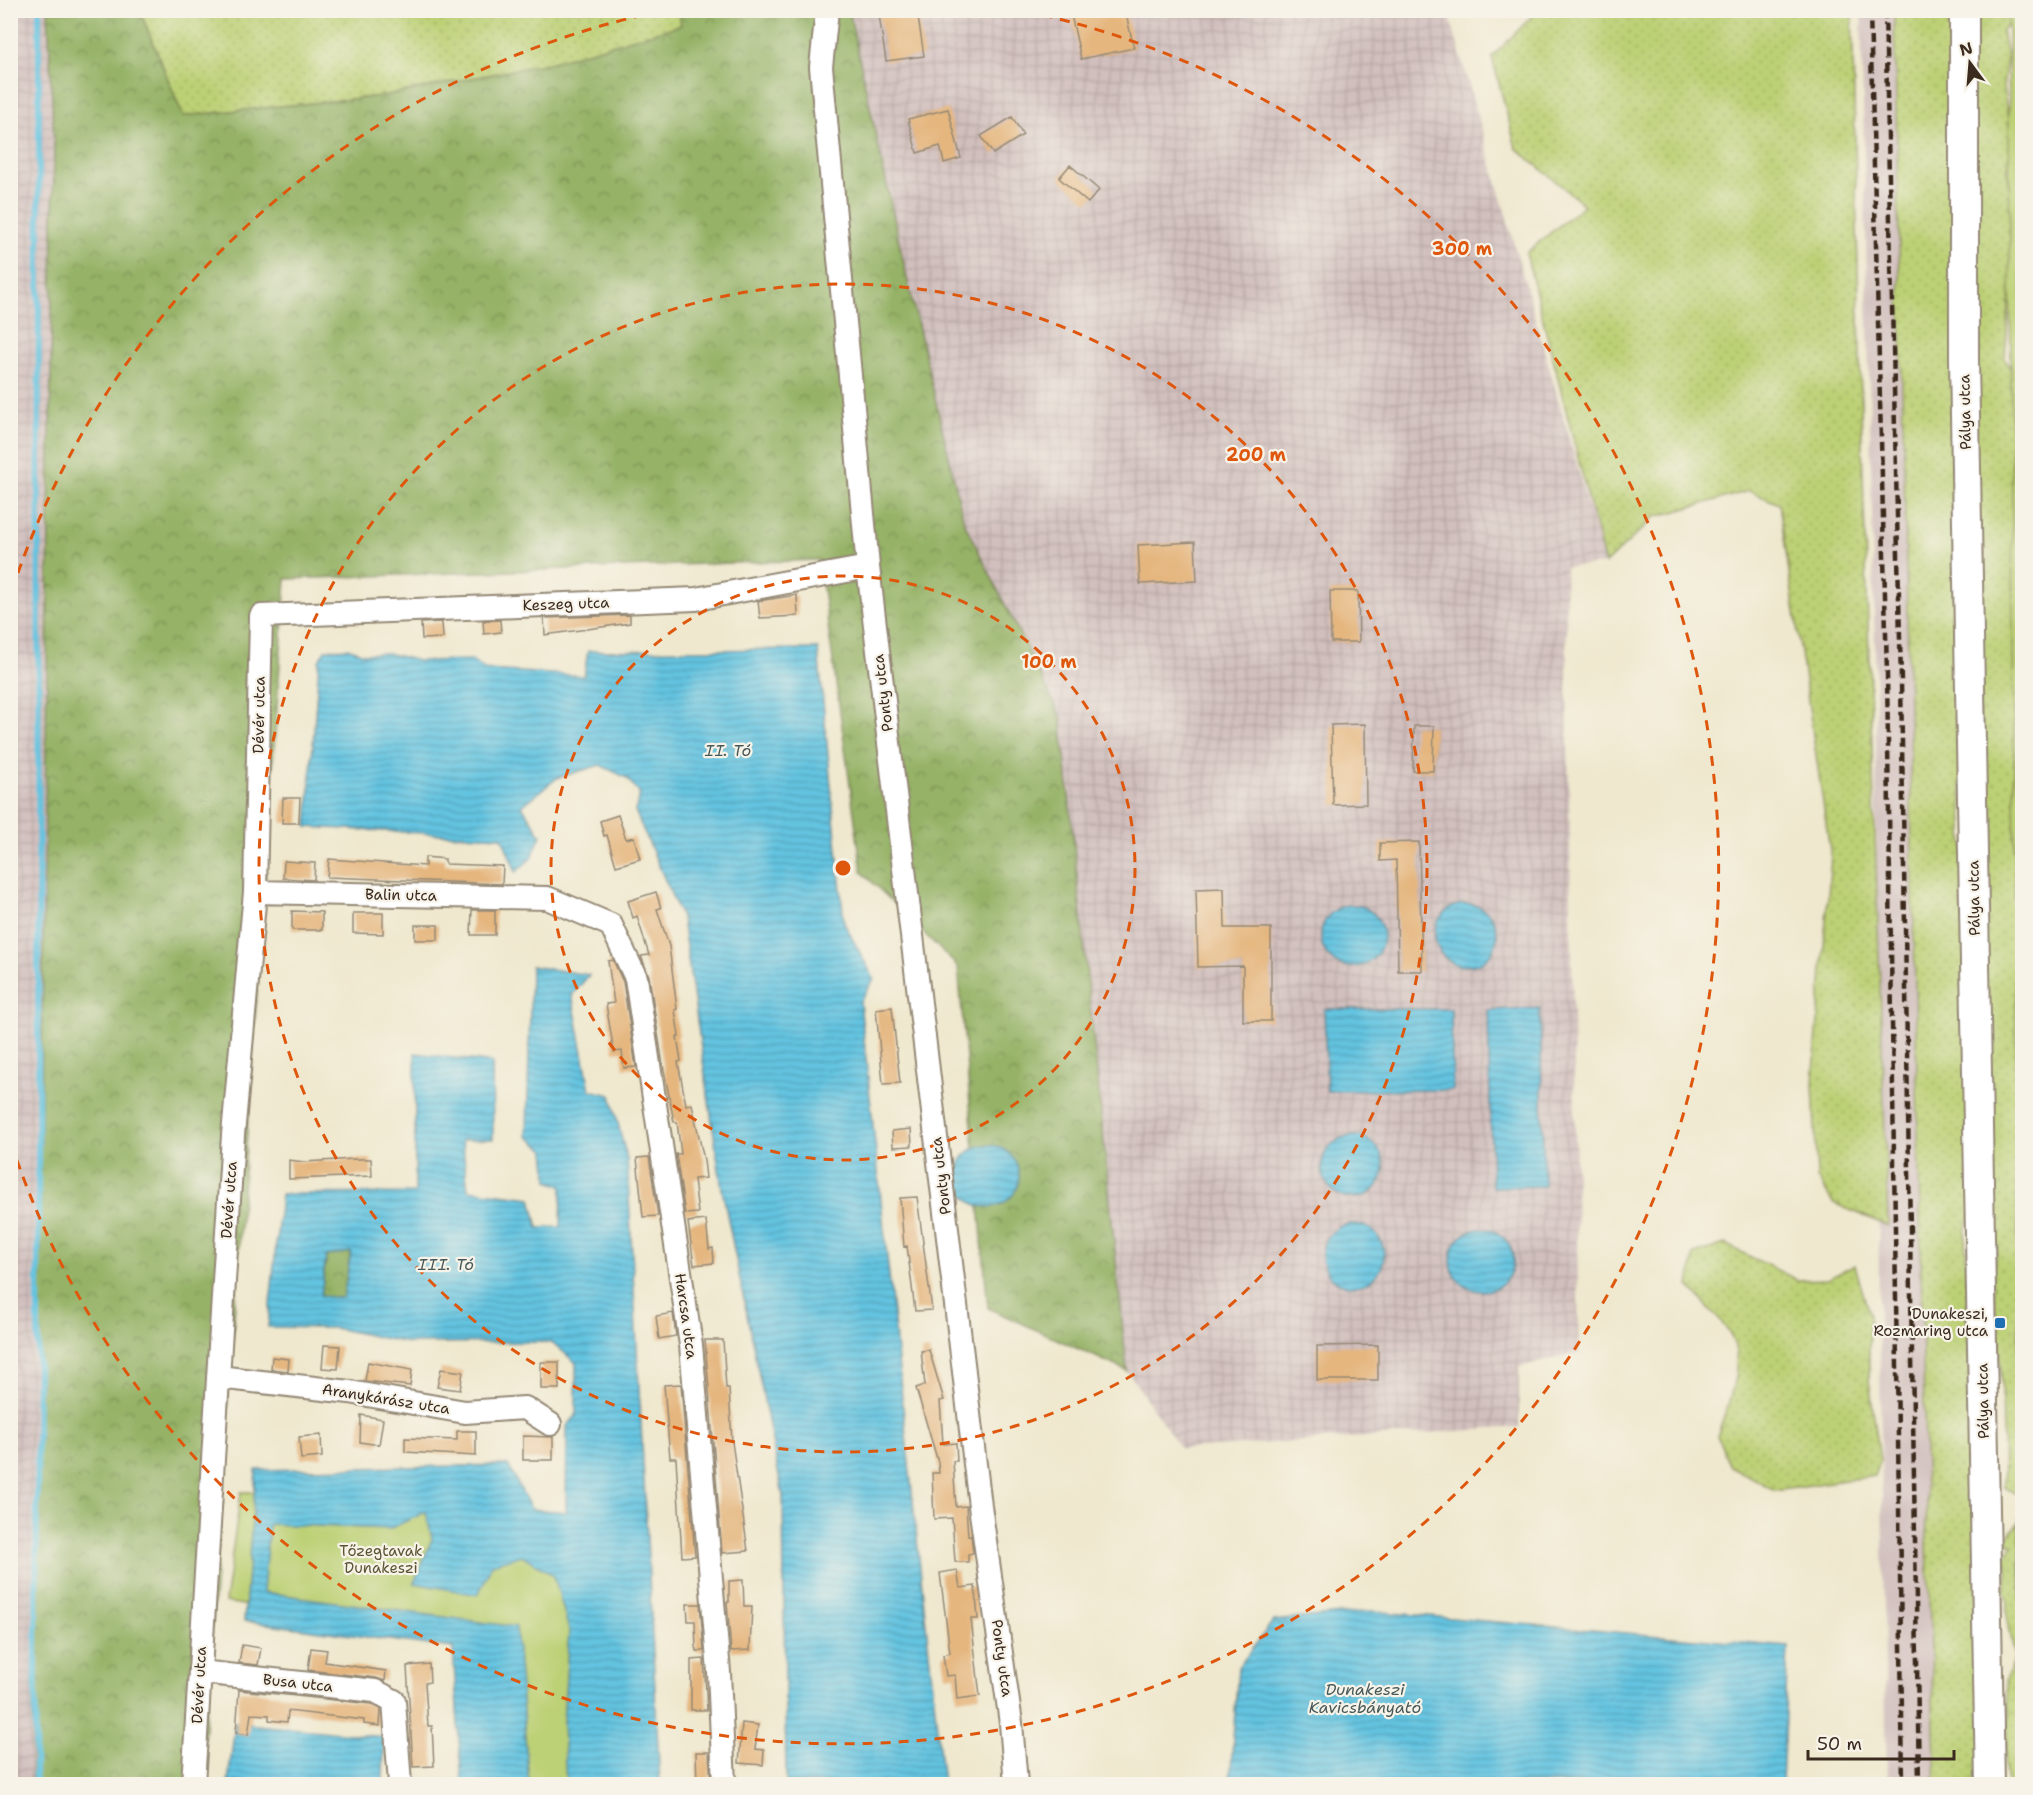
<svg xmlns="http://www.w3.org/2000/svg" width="2033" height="1795" viewBox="0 0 2033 1795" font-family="'Shantell Sans',sans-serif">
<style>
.industrial{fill:url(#industrial-grid)}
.railway{fill:#d1bfbd}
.grass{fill:url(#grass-dots);stroke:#7c7d49;stroke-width:1.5}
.forest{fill:url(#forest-crowns);stroke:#686e42;stroke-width:1.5}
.park{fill:#bcd074;stroke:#7c7d49;stroke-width:1.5}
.water{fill:url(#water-rules);stroke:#4f7780;stroke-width:1.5;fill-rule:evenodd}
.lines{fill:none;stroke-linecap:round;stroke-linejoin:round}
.stream{stroke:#63c4e1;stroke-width:6}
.building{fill:#e5b67e}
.minor-casing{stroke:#958976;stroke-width:26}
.tertiary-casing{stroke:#958976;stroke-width:32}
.minor{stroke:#fff;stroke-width:22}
.tertiary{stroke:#fff;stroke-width:28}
.rail{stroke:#3b2a1e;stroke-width:4.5;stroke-dasharray:9 4.5;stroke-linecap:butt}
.ring{fill:none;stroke:#df570d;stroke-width:3;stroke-dasharray:10 8}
.poi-dot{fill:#1f6fb2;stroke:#f7f3e8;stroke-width:2}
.labels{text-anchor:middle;stroke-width:4.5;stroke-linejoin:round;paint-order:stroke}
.street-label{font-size:15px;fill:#3b2a1e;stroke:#f7f3e8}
.poi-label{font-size:15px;fill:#3b2a1e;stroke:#f7f3e8;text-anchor:end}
.park-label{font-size:15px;fill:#5b5434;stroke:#f7f3e8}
.water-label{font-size:16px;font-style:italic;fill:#475858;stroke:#f7f3e8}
.centre{fill:#df570d;stroke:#f7f3e8;stroke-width:3}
.ring-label{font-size:18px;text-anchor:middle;font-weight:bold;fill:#df570d;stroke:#f7f3e8;stroke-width:4.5;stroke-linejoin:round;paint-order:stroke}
</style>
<defs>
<pattern id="industrial-grid" width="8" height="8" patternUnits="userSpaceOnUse" patternTransform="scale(1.5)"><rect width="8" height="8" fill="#d1bfbd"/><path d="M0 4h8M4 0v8" fill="none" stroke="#b4a4a2"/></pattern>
<pattern id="grass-dots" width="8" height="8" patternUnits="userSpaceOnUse" patternTransform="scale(1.5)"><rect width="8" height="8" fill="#bcd074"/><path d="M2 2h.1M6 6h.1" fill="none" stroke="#a2b364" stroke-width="1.8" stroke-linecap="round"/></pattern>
<pattern id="forest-crowns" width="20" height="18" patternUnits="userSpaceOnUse" patternTransform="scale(1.5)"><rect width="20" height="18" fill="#95b266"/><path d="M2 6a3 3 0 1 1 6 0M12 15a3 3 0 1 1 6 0" fill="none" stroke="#7b9153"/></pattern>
<pattern id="water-rules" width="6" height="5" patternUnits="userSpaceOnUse" patternTransform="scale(1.5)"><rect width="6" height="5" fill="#63c4e1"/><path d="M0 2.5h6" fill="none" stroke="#539fb6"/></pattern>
</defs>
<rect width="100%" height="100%" fill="#f7f3e8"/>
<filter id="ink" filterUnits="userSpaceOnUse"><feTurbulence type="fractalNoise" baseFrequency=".0167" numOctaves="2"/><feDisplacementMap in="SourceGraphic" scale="12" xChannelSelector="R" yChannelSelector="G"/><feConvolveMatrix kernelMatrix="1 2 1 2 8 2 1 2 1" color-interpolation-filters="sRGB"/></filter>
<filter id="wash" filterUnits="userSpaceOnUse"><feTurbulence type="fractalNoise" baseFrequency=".008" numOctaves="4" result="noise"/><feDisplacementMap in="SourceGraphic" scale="24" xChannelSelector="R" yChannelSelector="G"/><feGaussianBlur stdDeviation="1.35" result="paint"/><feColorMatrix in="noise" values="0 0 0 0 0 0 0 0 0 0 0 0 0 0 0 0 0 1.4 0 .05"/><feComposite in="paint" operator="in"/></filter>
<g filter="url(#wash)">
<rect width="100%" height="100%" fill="#efe8ce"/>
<path class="industrial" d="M48 10 54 145 31 1784H11L10 11Z
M849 11H1448L1605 564 1565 567 1579 1353 1519 1367V1427L1181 1449 1127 1371 1061 717 964 522 907 278Z"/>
<path class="railway" d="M1861 11H1894L1927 1543 1936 1784H1887L1879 1316 1876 695Z"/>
<path class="grass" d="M679 10 681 25 549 63 383 96 183 116 140 11Z
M1538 10 1852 11 1862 444 1888 1226 1833 1203 1817 1177 1813 1084 1831 857 1779 504 1749 491 1655 517 1605 564 1526 253 1584 205 1516 148 1492 57Z
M1894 11H2018L2015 18 2002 30 2007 58 2003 88 2014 145 2007 171 2014 215 2009 231 2013 254 2005 358 2022 393 2015 466 2011 480 2022 510V1496L2004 1487 2002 1383 1992 1270 1997 1249 1987 1167 1981 824 1987 819 1981 803 1973 357 1978 356 1979 347 1966 330 1958 49 1952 510 1972 1084 1973 1210 1965 1231 1985 1784H1936L1927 1543Z
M1725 1244 1797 1280 1828 1279 1855 1265 1869 1314V1380L1880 1460 1874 1476 1774 1490 1730 1466 1717 1436C1726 1411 1744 1366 1733 1341 1727 1324 1701 1301 1689 1286L1694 1254Z
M2022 1519V1784H2007L2004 1759 2009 1713 2006 1680 2015 1657 2006 1611 2008 1601 2005 1590 2007 1572 2005 1558 2012 1546 2006 1539Z"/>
<path class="forest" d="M48 11H140L183 116 383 96 549 63 681 25 679 11H849L907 278 964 522 1061 717 1127 1371 988 1308 958 967 862 872 819 560 286 579 201 1784H32L54 145Z
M351 1251 343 1299 321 1297 326 1256Z"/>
<path class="park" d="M2008 11H2022V1784Z
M241 1492 448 1496 598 1553 605 1784H504L498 1644 225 1602Z"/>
<path class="water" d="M347 648 364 654 387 653 418 661 471 660 486 670 584 676 588 651 818 649 844 923 874 979 860 1002 943 1784H786L783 1496 722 1189 682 919 635 811 640 794 627 778 600 765 557 778 522 806 541 835 532 857 516 872 502 837 307 827 319 661 325 650Z
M1435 935a31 31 0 1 1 62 0a31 31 0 1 1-62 0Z
M1321 936a31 31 0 1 1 62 0a31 31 0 1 1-62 0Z
M531 966 589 975 572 995 590 1090 611 1095 627 1159 660 1784H566L563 1723 569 1630 554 1576 522 1555 492 1564 478 1595 414 1583 432 1539 426 1512 389 1529 269 1524 263 1592 516 1627 529 1784H462L453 1648 244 1621 256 1470 508 1465 531 1509 566 1512 567 1426 576 1416V1363L552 1342 408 1343 334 1328 268 1327 281 1194 415 1193V1053L492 1063 493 1139 462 1140 468 1190 531 1198 538 1228 561 1227 562 1186 548 1181 545 1150 527 1136ZM351 1252 343 1298 321 1296 326 1256Z
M1540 1008 1544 1186 1492 1187 1488 1010Z
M1324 1009H1451L1453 1090 1327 1091Z
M1322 1167a31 31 0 1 1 62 0a31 31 0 1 1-62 0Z
M957 1176a31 31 0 1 1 62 0a31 31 0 1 1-62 0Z
M1322 1255a31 31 0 1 1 62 0a31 31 0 1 1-62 0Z
M1451 1260a31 31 0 1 1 62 0a31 31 0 1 1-62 0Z
M1370 1611 1788 1647 1782 1784H1230L1238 1668 1273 1621Z
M235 1723 384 1737 383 1784H228Z"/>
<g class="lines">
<path class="stream" d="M35 1784 38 1358 39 10"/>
</g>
<g id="blocks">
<path class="building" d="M917 10 924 56 886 61 879 15Z
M1070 10H1125L1134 48 1081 59Z
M948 109 961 158 944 163 940 146 917 153 908 119Z
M1012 117 1023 135 993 154 981 136Z
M1070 165 1099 190 1088 203 1059 178Z
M1195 542 1197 581 1140 584 1138 545Z
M1330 591H1358L1359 642H1331Z
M797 595 798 616 760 618 758 601Z
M630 615V623L545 635 544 618Z
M500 620 501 632 484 634 483 621Z
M442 622 443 638 422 639 421 623Z
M1365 724 1366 804 1333 805 1331 725Z
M1414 726H1434L1433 771H1413Z
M283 798H300L299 823H282Z
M618 815 626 839 634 837 640 859 616 866 607 835 604 836 600 821Z
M1419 842 1422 971H1398L1396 860 1380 861V843Z
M425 857 445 859V864L503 866 502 884 327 877 329 859 425 866Z
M284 861 315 863 314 880 283 878Z
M1224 888 1225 928H1271V1021H1243V966L1198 967 1196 889Z
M656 892 661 908 657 909 669 946 677 1009 675 1010 679 1036 677 1037 681 1061 678 1062 686 1105 692 1104 704 1160 706 1178 694 1179 698 1213 685 1214 676 1154H681L677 1122H674L663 1065 649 976 641 956 649 955 637 916 633 918 628 901Z
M472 910H495V935H471Z
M292 911 322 912V930H292Z
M353 913H383V934L353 933Z
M415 925H438V940H415Z
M613 960 623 982 636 1067 624 1068 622 1051 614 1052 606 1004 614 1003 608 961Z
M892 1007 900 1083 883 1084 876 1009Z
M911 1129 912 1146 893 1147 892 1131Z
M649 1157 658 1216 643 1217 637 1158Z
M354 1159H371L372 1176 289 1179V1160L304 1162Z
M917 1197 932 1310 915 1311 907 1246 904 1247 900 1198Z
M706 1220 709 1249 713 1248 714 1263 694 1265 688 1222Z
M673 1313 676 1336 659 1339 656 1316Z
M705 1340H723L726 1388H729L732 1442 748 1551 722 1553Z
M324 1345 340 1346 338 1369 322 1368Z
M1378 1345V1380H1317V1346Z
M929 1350 944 1400 940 1401 943 1444 956 1443 957 1461H953L956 1507 966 1506 968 1536 971 1535 973 1553 968 1554V1562H955L952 1518 934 1519 932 1473H939L938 1462 916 1388 925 1385 921 1351Z
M272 1357 289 1359 288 1371 271 1369Z
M368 1362 412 1370 410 1386 365 1381Z
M541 1362H559V1389H541Z
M441 1369 463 1372 460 1390 437 1387Z
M681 1384 695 1556 682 1557 676 1458H670L664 1385Z
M361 1415 383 1419 379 1445 360 1442Z
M457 1431H476V1456L405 1452V1438L457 1440Z
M321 1435 322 1457 301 1459 299 1437Z
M523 1436 553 1437V1460H523Z
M957 1570 960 1588 975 1586 978 1619H971L980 1696 957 1699 955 1675 946 1676 943 1655 950 1653 940 1573Z
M743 1580 744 1606H752L750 1650 731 1651 727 1602H729V1581Z
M687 1604H700L704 1651H696L695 1621H688Z
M242 1645 261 1648 258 1665 239 1663Z
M311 1648 327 1650 325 1662 386 1671 385 1681 376 1678 308 1670Z
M704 1659 707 1710H691V1660Z
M429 1664 430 1682 425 1683 428 1726H432L434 1766 413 1767 407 1666Z
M239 1690 371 1704 381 1709 380 1726 364 1724V1720L288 1711 287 1722 269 1720V1715L251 1714 248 1735 236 1733Z
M742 1723 758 1725 755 1749 764 1750 763 1765 739 1763Z
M696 1752H709L711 1785H697Z"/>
</g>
</g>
<g filter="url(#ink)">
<use href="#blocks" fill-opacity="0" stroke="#958976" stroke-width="1.5"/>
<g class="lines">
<defs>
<path id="minor" d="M827 10 821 67 868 567 980 1506 1011 1723 1016 1784
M255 892 547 898 611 925 636 978 691 1345 719 1672 724 1784
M218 1377 350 1392 465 1412 525 1408 550 1424
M200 1672 375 1691 394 1701 400 1784
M193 1784 233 1135 255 892 261 616 696 599 868 567"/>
<path id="tertiary" d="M1964 10V360L1990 1784"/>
</defs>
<use href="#minor" class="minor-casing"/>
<use href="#tertiary" class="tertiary-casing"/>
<use href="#minor" class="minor"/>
<use href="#tertiary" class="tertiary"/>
<path class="rail" d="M1870 10 1887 673 1903 1784
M1885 10 1901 681 1919 1784"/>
</g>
</g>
<g class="ring">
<circle cx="843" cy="868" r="292"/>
<circle cx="843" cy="868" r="584"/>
<path d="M12 590A876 876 0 0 1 661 11M1025 11A876 876 0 1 1 12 1146"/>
</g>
<rect class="poi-dot" x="1994" y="1317" width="12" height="12" rx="3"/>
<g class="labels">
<g class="street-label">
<text transform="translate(1965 412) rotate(-91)" y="5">Pálya utca</text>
<text transform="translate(566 604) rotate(-2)" y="5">Keszeg utca</text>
<text transform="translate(883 693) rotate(-97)" y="5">Ponty utca</text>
<text transform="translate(259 715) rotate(-89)" y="5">Dévér utca</text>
<text transform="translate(401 895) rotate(1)" y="5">Balin utca</text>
<text transform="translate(1974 898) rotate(-91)" y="5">Pálya utca</text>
<text transform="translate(941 1176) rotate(-97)" y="5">Ponty utca</text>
<text transform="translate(229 1200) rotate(-86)" y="5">Dévér utca</text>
<text transform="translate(686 1316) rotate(82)" y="5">Harcsa utca</text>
<text transform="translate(386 1399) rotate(9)" y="5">Aranykárász utca</text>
<text transform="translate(1983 1401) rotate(-91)" y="5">Pálya utca</text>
<text transform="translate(1002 1658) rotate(82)" y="5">Ponty utca</text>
<text transform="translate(298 1683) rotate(6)" y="5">Busa utca</text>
<text transform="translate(199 1685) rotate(-87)" y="5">Dévér utca</text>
</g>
<g class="poi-label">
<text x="1988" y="1319">Dunakeszi,<tspan x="1988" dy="17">Rozmaring utca</tspan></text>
</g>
<g class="park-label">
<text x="381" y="1556">Tőzegtavak<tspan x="381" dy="17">Dunakeszi</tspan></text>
</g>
<g class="water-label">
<text x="728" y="756">II. Tó</text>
<text x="446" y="1270">III. Tó</text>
<text x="1365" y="1695">Dunakeszi<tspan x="1365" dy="18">Kavicsbányató</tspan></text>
</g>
</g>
<circle cx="843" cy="868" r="9" class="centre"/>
<g class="ring-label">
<text x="1462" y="255">300 m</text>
<text x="1256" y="461">200 m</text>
<text x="1049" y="668">100 m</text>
</g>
<rect width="2033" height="1795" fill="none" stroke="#f7f3e8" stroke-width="36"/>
<g transform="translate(1970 63) rotate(344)" stroke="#f7f3e8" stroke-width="4.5" paint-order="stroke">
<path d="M0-4.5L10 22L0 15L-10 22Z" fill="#3b2a1e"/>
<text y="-9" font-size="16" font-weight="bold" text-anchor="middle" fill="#3b2a1e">N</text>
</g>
<path d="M1808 1750v9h146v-9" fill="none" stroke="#3b2a1e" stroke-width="3"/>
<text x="1817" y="1750" font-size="18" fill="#3b2a1e" stroke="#f7f3e8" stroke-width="4.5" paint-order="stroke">50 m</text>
</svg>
